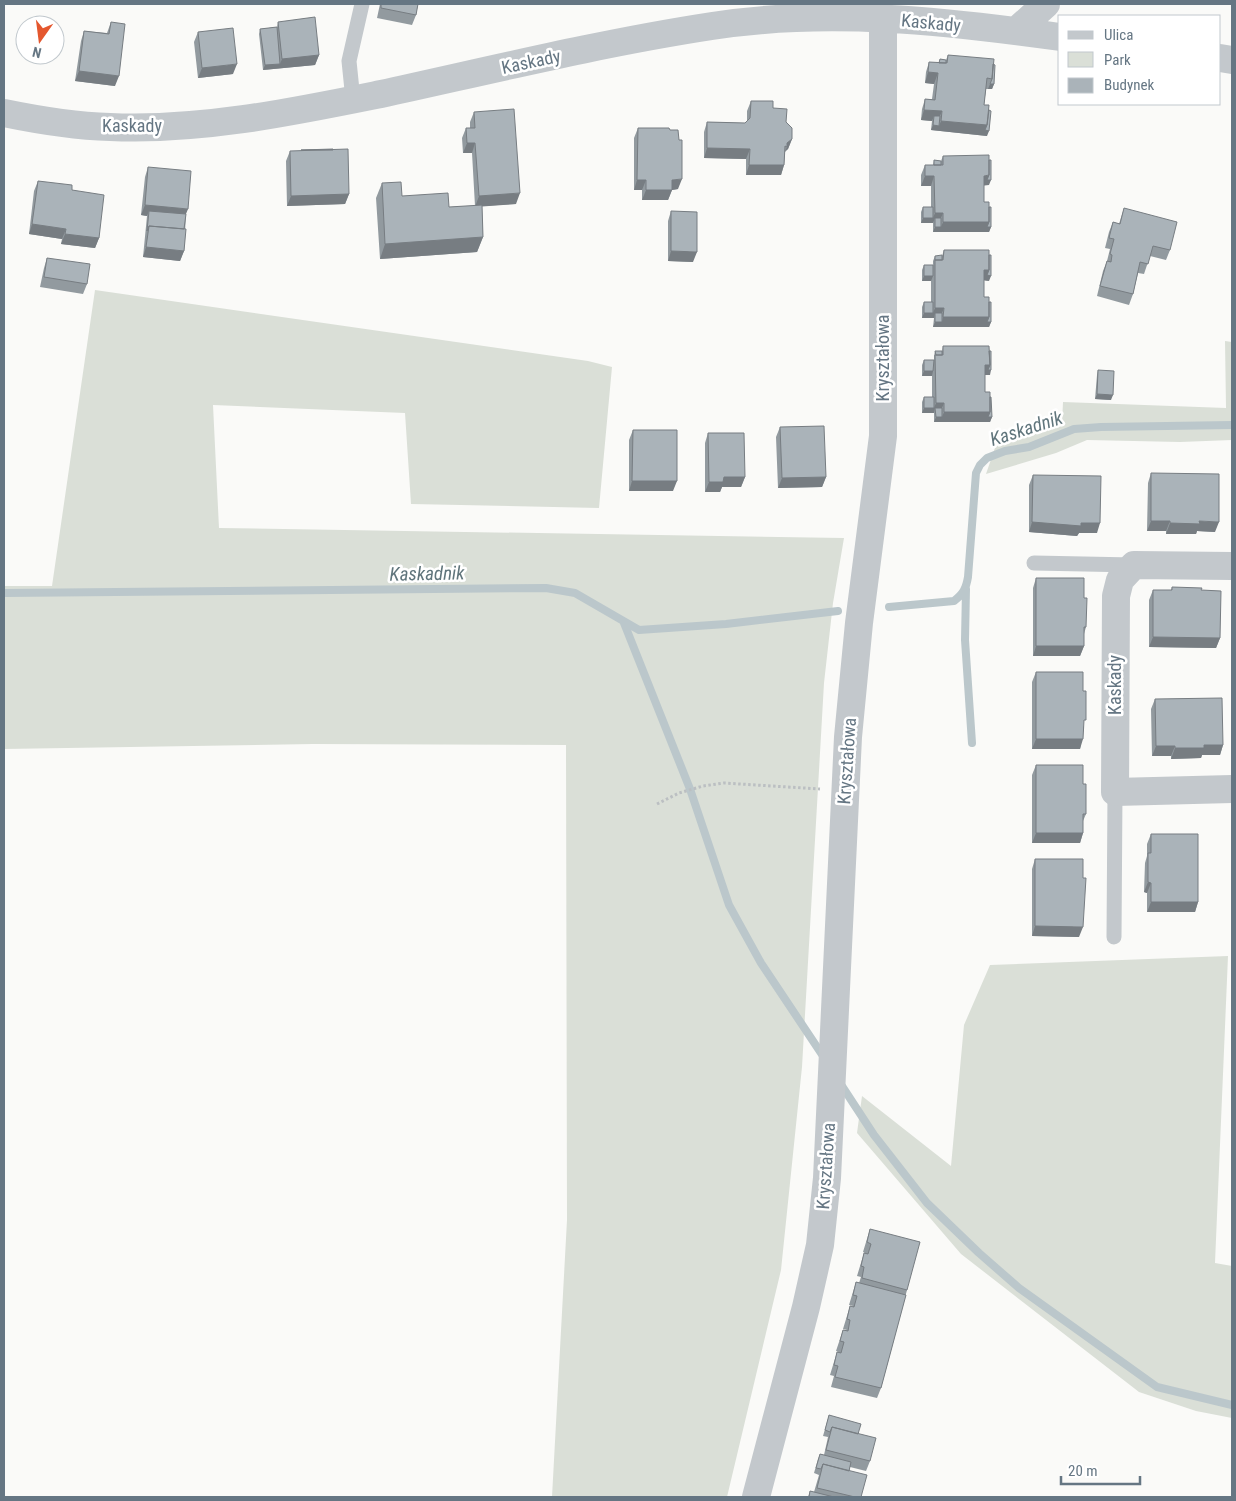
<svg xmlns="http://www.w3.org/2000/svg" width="1236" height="1501" viewBox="0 0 1236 1501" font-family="'Roboto Condensed',sans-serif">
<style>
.green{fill:#dadfd7}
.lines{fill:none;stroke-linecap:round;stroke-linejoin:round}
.stream{stroke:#bbc7cb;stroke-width:8}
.path{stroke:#bbbfc2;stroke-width:3;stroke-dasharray:2.5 2.5;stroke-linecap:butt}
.lane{stroke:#c3c8cc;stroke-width:15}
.street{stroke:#c3c8cc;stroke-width:28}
.wall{fill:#929a9f}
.shaded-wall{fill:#777d82}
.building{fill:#aab3b9;stroke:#777d82}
.labels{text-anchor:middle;stroke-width:5;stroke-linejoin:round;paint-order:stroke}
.street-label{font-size:18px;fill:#657683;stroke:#fff}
.water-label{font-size:19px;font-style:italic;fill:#60757c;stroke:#fff}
</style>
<rect width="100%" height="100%" fill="#fafaf8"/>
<path class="green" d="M95 290 588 361 612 367 599 508 411 504 405 413 213 405 219 528 844 538 833 603 824 683 802 1067 781 1270 727 1497H552L567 1220 566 745 313 744 4 749V586H52Z
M1225 341 1232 342V440L1180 442 1087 440 1056 453 986 474 997 442 1062 424 1063 402 1226 408Z
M1228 956 1215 1263 1232 1266V1418L1196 1411 1139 1392 961 1254 857 1133 862 1096 951 1166 964 1025 990 965Z"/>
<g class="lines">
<path class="stream" d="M966 589 965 640 972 743
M4 593 546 588 575 593 639 630 726 624 838 611
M889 607 954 601C963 594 966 589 968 577L976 473 980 465 987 458 1005 451 1029 447 1074 429 1101 427 1232 425
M624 623 690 789 729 905 761 963 825 1059
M840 1083 874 1135 927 1203 979 1253 1019 1288 1157 1387 1232 1405"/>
<path class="path" d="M657 804 679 793 703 786 724 783 820 789"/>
<path class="lane" d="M353 100 349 61 362 4
M1034 563 1134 565
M1114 937 1115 792"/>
<path class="street" d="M1016 31 1046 4
M1220 58 1232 60
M4 113C38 120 75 126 110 127 201 131 292 112 381 94 491 70 601 43 712 26 827 8 946 21 1060 37
M1232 566 1134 565 1120 580 1116 596 1115 792 1232 789
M756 1497 806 1307 820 1245 827 1178 848 737 859 623 883 436V19"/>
</g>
<path class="wall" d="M380 4H418L416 15 412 25 377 18Z
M111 22 115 86 75 81 81 41 84 31 107 33Z
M278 22 319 55 315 65 263 70 259 34 260 29 277 27Z
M198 32 233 74 198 78 194 42Z
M948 55 993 64 994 84 992 89H986L984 105 987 136 931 130 932 121 921 120 922 109 925 99H932L934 84 925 83 926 72 929 62 939 63 940 59 946 60Z
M751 101 773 108 786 122 792 139 788 149 785 152 784 165 781 175H746V159L704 158V132L707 122 745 123 747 121V111Z
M474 112 516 204 482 206 483 237 477 252 380 259 376 198 382 183 402 196 449 207 475 206 472 153H463L462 138 466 128H470V122Z
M638 128 678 189 672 190 668 200H642V190H634V138Z
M290 151 349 194 345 204 287 206 286 161Z
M943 156 989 185H984V202L991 227 989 232H933V223H921V212L923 207H931V186H921V175L925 165H933L934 160 941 161Z
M148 167 186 214 184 251 180 261 143 257 147 216 141 215 145 177Z
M38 181 72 190 99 238 95 248 61 244 62 239 29 234 34 191Z
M1124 208 1170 250 1166 260 1150 256 1144 274 1138 273 1133 294 1129 305 1097 296 1103 271 1107 261 1110 249 1105 248 1109 232 1113 222 1119 224Z
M671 211 693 262 668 261V221Z
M944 250 989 281 984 280V297L991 322 989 327H933L934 318H922V307L924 302H931V280L922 281V270L924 265H933V261L935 256H942Z
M47 258 87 284 83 294 40 287 44 268Z
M943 346 990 375H985V392L992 417 990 422H934V413H922V402L924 397H932V375L922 376V365L924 360H934V356L935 351H942Z
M1098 370 1111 400 1095 399 1097 375Z
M780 427 826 477 822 487 778 488 776 437Z
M633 430 673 491H629V440Z
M708 433 745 477 741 487H722L720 492H705V443Z
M1151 473 1215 532 1197 531 1196 534H1166V531H1147L1148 483Z
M1033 475 1097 533H1079L1077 536 1029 532V485Z
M1036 578 1084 598 1086 627 1084 634V646L1080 656H1033V588Z
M1172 587 1201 590 1220 638 1216 648 1149 647V600L1153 590H1171Z
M1036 672 1084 727 1080 749H1032V682Z
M1155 699 1223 745 1220 755H1202L1201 758 1171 759V756H1152L1151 709Z
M1036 765 1083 784 1086 814 1083 821V833L1080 843H1032V775Z
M1151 834 1198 902 1195 912H1147V893L1144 892 1145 863 1147 856V844Z
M1035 859 1079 937 1032 936V869Z
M870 1229 907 1290 881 1388 877 1398 831 1387 834 1376 830 1375 837 1352 841 1353 836 1351 843 1330H847L843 1329 850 1306 853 1307V1306L849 1305 856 1282 859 1283 861 1277 857 1276 864 1253 867 1254 863 1252Z
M829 1415 858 1434 870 1461 866 1471 850 1467 849 1471 861 1497H808L810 1491 814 1492 819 1475 814 1473 818 1459 820 1454 824 1455 828 1437 823 1436Z"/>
<path class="shaded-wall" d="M319 55 315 65 263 70 265 65 280 64 282 59Z
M237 64 233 74 198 78 202 68Z
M79 71 119 76 115 86 75 81Z
M928 72 938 73 934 84 925 83Z
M990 84H994L992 89H988Z
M924 110 942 111 938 121 934 116 932 121 921 120Z
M941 121 987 125 989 131 987 136 931 130 933 125 939 126Z
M792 139 788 149 785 151 787 147V143Z
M467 143H475L472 153H463Z
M707 148 750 149 746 159 704 158Z
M749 165H784L781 175H746Z
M989 175 991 180 989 185 980 186 984 176Z
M925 176H934L931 186H921Z
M682 179 678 189 672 190 668 200H642L646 190 672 180Z
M637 180H646L642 190H634Z
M520 193 516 204 475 207 479 196Z
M349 194 345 204 287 206 291 196Z
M145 205 188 209 184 219 149 211 147 216 141 215Z
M935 213H943L939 223 935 218 933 223H921L923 218H933Z
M943 222H989L991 227 989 232H933L935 227H941Z
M32 224 66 229 62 239 29 234Z
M65 234 99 238 95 248 61 244Z
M483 237 477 252 380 259 385 244Z
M146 247 184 251 180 261 143 257Z
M671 251 697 252 693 262 668 261Z
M984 270H989L991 276 989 281 981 280Z
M924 276H933L931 281H922Z
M935 308H944L940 318 935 313 934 318H931Z
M924 313H933L931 318H922Z
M943 317H989L991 322 989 327H933L935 322H942Z
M985 365H990L991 370 990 375H981Z
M924 371H933L932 376H922Z
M1097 394 1113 395 1111 400 1095 399Z
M936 403H944L940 413 935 408 934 413H932Z
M924 408H934L932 413H922Z
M944 412H990L992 417 990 422H934L936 417H942Z
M724 477H745L741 487H722L720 492H705L709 482Z
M826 477 822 487 778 488 782 478Z
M632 481H677L673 491H629Z
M1151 521H1170L1166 531H1147Z
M1199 521 1219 522 1215 532 1197 531 1196 534H1166L1170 523Z
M1032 522 1081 523H1100L1097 533H1079L1077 536 1029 532Z
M1153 637 1220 638 1216 648 1149 647Z
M1036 646H1084L1080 656H1033Z
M1036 739H1083L1080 749H1032Z
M1204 745H1223L1220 755H1202L1201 758 1171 759 1175 748Z
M1156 746H1175L1171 756H1152Z
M1036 833H1083L1080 843H1032Z
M1148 882 1151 883 1147 893 1144 892Z
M1151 902H1198L1195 912H1147Z
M1035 926 1083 927 1079 937 1032 936Z"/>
<path class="building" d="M381 4H418L416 15 381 8Z
M315 17 319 55 282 59 278 22Z
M111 22 125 24 119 76 79 71 84 31 109 34Z
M277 27 280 64 265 65 260 29Z
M233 28 237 64 202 68 198 32Z
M948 55 994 59 992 79 987 78 984 105H989L987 125 941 121 942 111 924 110 925 99 935 100 938 73 928 72 929 62 947 63Z
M940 59 946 60V63H939Z
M993 64 995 65 994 84H990L992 79Z
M751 101H773V108L787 109 786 122 792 128V139L787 143V147L785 146 784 165H749L750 149 707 148V122L745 123 750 118Z
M514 109 520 193 479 196 475 143H467L466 128H475L474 112Z
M989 110 991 111 989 131 985 130 987 125Z
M934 116H940L939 126 933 125Z
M638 128H669L670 130H678L679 140H682V179L672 180V190H646V180H637Z
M333 149V150H301Z
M348 149 349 194 291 196 290 151Z
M989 155V175L984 176V202H989V222H943V213H935L934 176H925V165H943V156Z
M934 160 941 161V165H934Z
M989 160H991V180H987L989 175Z
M148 167 191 171 188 209 145 205Z
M38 181 72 185V190L104 195 99 238 65 234 66 229 32 224Z
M401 182 402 196 448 193 449 207 482 205 483 237 385 244 382 183Z
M923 207H933V218H923Z
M989 207H991V227H987L989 222Z
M1124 208 1177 222 1170 250 1153 246 1148 264 1140 262 1133 294 1100 286 1107 261 1111 262 1112 255 1110 254 1114 239 1109 238 1113 222 1120 224Z
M149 211 186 214 184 229 149 226 147 231Z
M671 211 697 212V252L671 251Z
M935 218H941V227H935Z
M149 226 186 229 184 251 146 247Z
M944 250H989V270H984V297H989V317H943L944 308H935V260H943Z
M942 255V260H935V256Z
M989 255H991V276L987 275 989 270Z
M47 258 90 264 87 284 44 277Z
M924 265H933V276H924Z
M924 302H933V313H924Z
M989 302H991V322H987L989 317Z
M935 313H942V322H935Z
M943 346H989L990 365H985V392H990V412H944V403H936L935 355H943Z
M935 351H942V355H936Z
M989 351H991V370H988L990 365Z
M924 360H934L933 371H924Z
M1098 370 1114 371 1113 395 1097 394Z
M924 397H934V408H924Z
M990 397H991L992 417H988L990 412Z
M935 408H942V417H936Z
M824 426 826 477 782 478 780 427Z
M633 430H677V481H632Z
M708 433H744L745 477H724L723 482H709Z
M1151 473 1219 474V522L1199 521 1200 524 1170 523V521H1151Z
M1033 475 1101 476 1100 523H1081V526L1032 522Z
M1036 578H1084V598H1087L1086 627H1084V646H1036Z
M1172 587 1202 588 1201 590 1221 591 1220 638 1153 637V590H1172Z
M1036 672H1083V691H1086V720H1084L1083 739H1036Z
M1222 698 1223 745H1204V748H1175V746H1156L1155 699Z
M1036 765H1083V784H1086V814H1083V833H1036Z
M1151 834H1198V902H1151V883L1148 882V853H1151Z
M1035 859H1083V878H1086L1083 927 1035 926Z
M870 1229 920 1242 907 1290 862 1278 864 1267 861 1266 864 1253 868 1254 871 1244 867 1242Z
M856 1282 906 1295 881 1388 835 1377 838 1366 834 1365 837 1352 841 1353 844 1342 840 1341 843 1330 848 1331 850 1320 847 1319 850 1306 854 1307 857 1296 853 1295Z
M829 1415 861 1424 858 1434 832 1427 830 1432 825 1430Z
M832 1427 876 1438 870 1461 826 1450Z
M820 1454 851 1462 849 1471 823 1464 821 1469 816 1468Z
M823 1464 867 1475 861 1497H855L817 1488Z
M810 1491 834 1497H809Z"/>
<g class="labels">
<g class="street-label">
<text transform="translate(931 23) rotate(5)" y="6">Kaskady</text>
<text transform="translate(531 62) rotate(-12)" y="6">Kaskady</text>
<text x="132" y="132">Kaskady</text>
<text transform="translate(883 358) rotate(-90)" y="6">Kryształowa</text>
<text transform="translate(1115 685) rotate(-90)" y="6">Kaskady</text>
<text transform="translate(847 761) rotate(-86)" y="6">Kryształowa</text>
<text transform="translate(826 1166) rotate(-86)" y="6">Kryształowa</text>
</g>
<g class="water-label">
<text transform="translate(1026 428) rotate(-18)" y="7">Kaskadnik</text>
<text transform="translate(427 573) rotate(-1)" y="7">Kaskadnik</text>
</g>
</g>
<rect width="1236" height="1501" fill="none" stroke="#657683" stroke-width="10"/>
<rect x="1058" y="15" width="162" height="90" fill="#ffffff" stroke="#c1c8cd"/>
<rect x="1068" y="31" width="25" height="8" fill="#c3c8cc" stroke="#c1c8cd"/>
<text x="1104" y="40" font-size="15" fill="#657683">Ulica</text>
<rect x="1068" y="52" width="25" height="15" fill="#dadfd7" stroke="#c1c8cd"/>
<text x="1104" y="65" font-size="15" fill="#657683">Park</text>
<rect x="1068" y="78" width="25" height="15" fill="#aab3b9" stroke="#c1c8cd"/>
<text x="1104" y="90" font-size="15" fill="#657683">Budynek</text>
<g transform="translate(40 40) rotate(194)"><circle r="24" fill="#ffffff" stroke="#c1c8cd"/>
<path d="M0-4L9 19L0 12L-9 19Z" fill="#e4572e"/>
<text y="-8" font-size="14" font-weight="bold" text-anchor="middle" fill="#657683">N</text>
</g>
<path d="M1061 1476v8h79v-8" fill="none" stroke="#657683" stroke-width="2.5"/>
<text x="1068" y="1476" font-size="15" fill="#657683" stroke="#ffffff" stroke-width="4" paint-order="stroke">20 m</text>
</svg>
